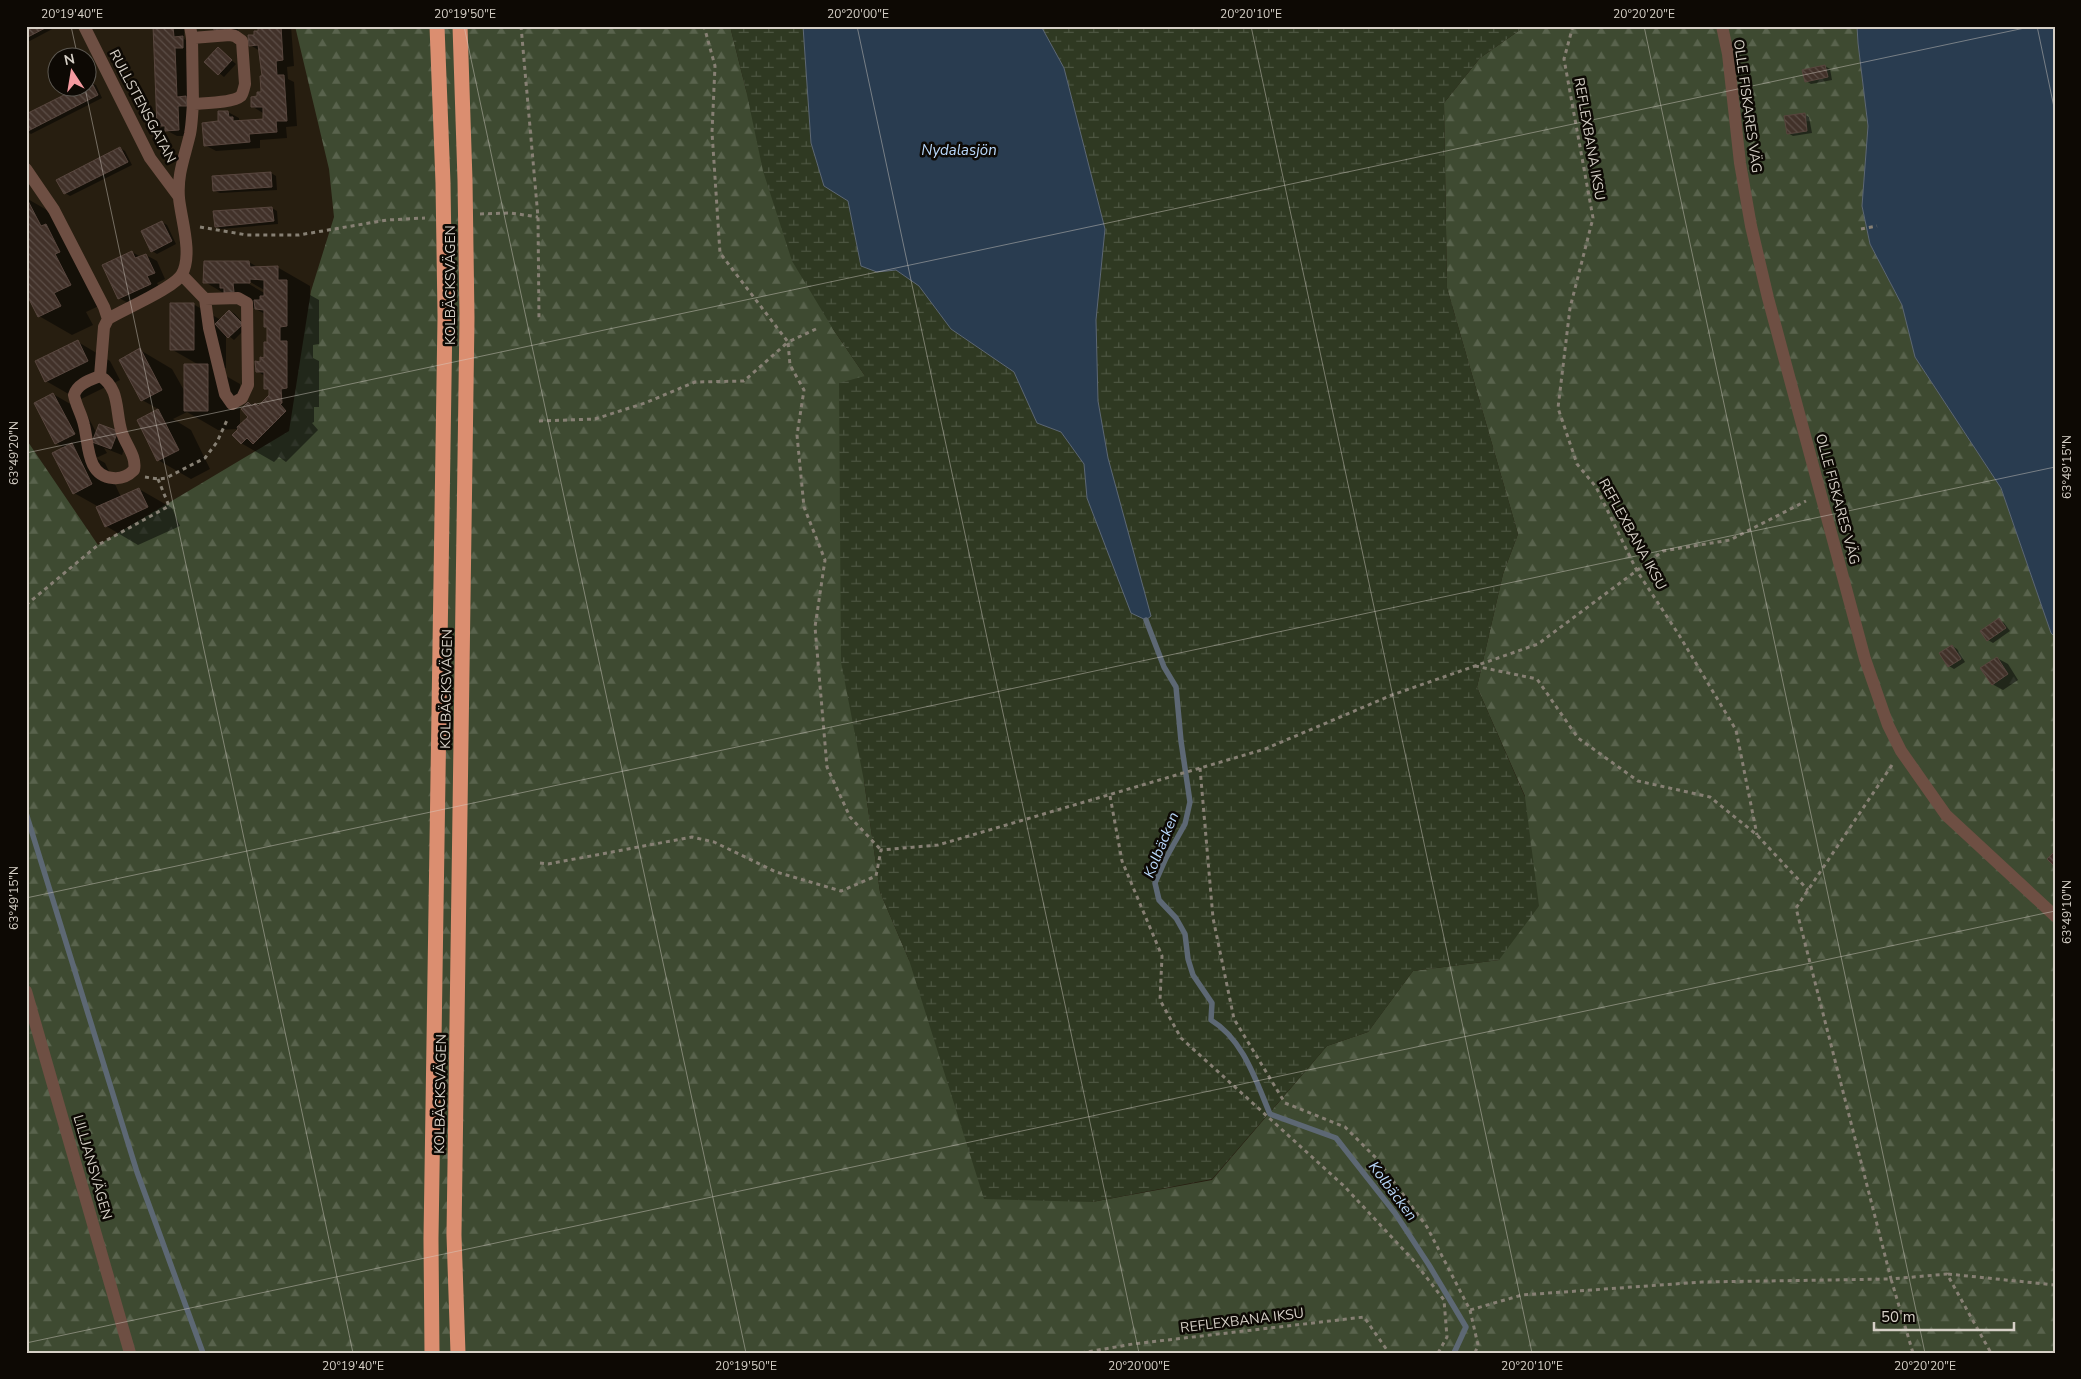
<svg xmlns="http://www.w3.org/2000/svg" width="2081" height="1379" viewBox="0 0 2081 1379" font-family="'Nunito Sans',sans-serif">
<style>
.forest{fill:url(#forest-firs)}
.wetland{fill:url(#wetland-marsh)}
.water{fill:#293c50;stroke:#5d6874}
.shadow{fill:#0007;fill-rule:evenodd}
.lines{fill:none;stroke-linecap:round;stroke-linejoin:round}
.stream{stroke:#5d6874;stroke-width:5.5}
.building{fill:url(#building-back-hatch);stroke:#58463e}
.path{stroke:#878074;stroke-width:3;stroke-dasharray:4 4;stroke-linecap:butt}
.street{stroke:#6e4f43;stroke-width:12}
.highway{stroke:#db8e70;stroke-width:15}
.ticks{fill:none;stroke:#d6d0c7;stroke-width:1;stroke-opacity:0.45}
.labels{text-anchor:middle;stroke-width:5;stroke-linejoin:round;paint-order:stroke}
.street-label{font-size:14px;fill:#d6d0c7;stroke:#0d0904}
.water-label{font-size:15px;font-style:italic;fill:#bad9fc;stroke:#0d0904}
.neatline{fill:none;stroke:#d6d0c7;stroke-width:2}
.ticks-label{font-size:12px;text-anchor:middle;fill:#d6d0c7}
</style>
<defs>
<pattern id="forest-firs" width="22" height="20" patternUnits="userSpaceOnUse" patternTransform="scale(1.25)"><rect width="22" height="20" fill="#3e4a31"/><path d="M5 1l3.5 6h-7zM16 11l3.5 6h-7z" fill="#59634d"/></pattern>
<pattern id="wetland-marsh" width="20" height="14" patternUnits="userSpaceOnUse" patternTransform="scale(1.25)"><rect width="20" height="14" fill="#2f3922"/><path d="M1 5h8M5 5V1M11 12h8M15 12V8" fill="none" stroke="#4c5541"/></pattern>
<pattern id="building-back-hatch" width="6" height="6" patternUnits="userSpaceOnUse" patternTransform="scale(1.25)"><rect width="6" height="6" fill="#413129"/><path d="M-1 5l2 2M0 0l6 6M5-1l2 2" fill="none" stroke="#5c4e47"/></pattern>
</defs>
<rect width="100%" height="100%" fill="#271e10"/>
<path class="forest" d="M295 26H730L746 90 833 329 865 376 864 781 880 892 909 960 1092 1202 1212 1180 1327 1046 1368 1032 1413 971 1499 960 1525 796 1477 687 1503 574 1518 534 1447 288 1444 103 1480 58 1520 30 1522 26H1857L1858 43 1868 126 1862 206 1870 244 1902 305 1915 357 2001 488 2051 633 2055 637V1353H26V439L98 545 289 431 311 291 334 217 329 169Z"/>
<path class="wetland" d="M730 26H803L811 143 824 186 848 200 861 266 877 272 896 270 919 286 951 329 1014 372 1037 423 1061 432 1084 464 1087 498 1108 458 1098 401 1096 320 1105 229 1064 68 1041 26H1522L1520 30 1480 58 1444 103 1447 288 1518 534 1503 574 1477 687 1525 797 1539 906 1499 960 1413 971 1368 1032 1327 1046 1212 1179 1092 1202 984 1199 909 960 880 892 864 781 841 662 839 383 865 376 833 329 792 261 763 171 746 90Z"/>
<path class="water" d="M803 26H1041L1064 68 1105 229 1096 320 1098 401 1108 458 1151 616 1146 620 1131 613 1087 498 1084 464 1061 432 1037 423 1014 372 951 329 919 286 896 270 877 272 861 266 848 201 824 186 811 143Z
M1857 26H2055V637L2051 633 2001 488 1915 357 1902 305 1870 244 1862 206 1868 126 1858 43Z"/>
<path class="shadow" d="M26 26H58L26 43Z
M154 26H184V39L193 44V53H186L190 136H177L158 126Z
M207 26H238V35L215 27Z
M259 26H291L294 66 287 67 288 79 294 82 297 126 286 127 287 138 260 140V148L216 151 205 145 228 112 239 118V122L265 120 263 113 253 107 263 93 264 77 260 51 250 45 259 32Z
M218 49 236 64 224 77 206 62Z
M1825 66 1830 69 1832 80 1811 84 1806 81Z
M91 83 96 85 102 98 31 134 26 131V115L81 88H88V84Z
M1804 114 1809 117 1812 133 1793 136 1788 133Z
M120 148 125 151 132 165 70 196 65 193Z
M271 173 276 176 277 190 220 193 215 191 214 177Z
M26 198 59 217 103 304 86 312 93 325 72 335 39 316Z
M272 208 277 211 278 224 221 229 216 226Z
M162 222 167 225 176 244 157 254 152 251Z
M132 252 141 257 146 255 157 261 165 279 157 283 161 290 130 304 119 298Z
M249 262 259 268 277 267 310 286V295L319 300V344L313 345V358L319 361V407H314V422L312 423 318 430 286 462 279 457 274 462 241 443 239 429 218 430 187 412 173 419 191 430 210 469 191 479 158 460 139 420 160 410 142 400 140 350 172 369 185 392 199 365 171 349 193 304 221 320 230 311 235 314 247 327 234 340 226 334V368H212L240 384V426L250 417 248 403 259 407 270 396V391L265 388V376L257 371 265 359 269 328 265 314 241 301H237L205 282ZM245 279 266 291V294L244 281Z
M78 342 110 361 120 380 79 400 46 381Z
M53 394 86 413 97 434 100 425 128 438 122 455 104 448 107 453 96 458 105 463 121 497 139 489 172 508 180 526 138 545 106 526 99 507 74 493 64 448 56 443Z
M2000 620 2004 623 2010 631 1993 643 1988 640Z
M1952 646 1957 649 1965 662 1954 669 1949 666 1941 653Z
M1997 658 2008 664 2018 680 2003 690 1992 684Z"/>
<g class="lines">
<path class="stream" d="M1146 620 1164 667 1176 687 1181 741 1190 802 1185 824 1166 858 1155 883 1159 900 1176 918 1185 934 1188 959 1193 975 1212 1003 1211 1020C1243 1039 1256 1081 1270 1114L1336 1138 1395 1213 1429 1265 1466 1327 1454 1353
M26 813 137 1172 203 1353"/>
</g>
<path class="building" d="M26 26H49L26 38Z
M153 26H173L174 37 183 36V48H175L177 97 186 96 187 106H178L179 130 165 131V126H157Z
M213 26H228V30H214Z
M258 26H281L283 60 276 61 277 75H284L287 121H276L277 132 249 134 250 142 204 146 202 123 218 121V111H228L229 117H233V121L263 119V107H251V97L257 96V92H261L260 76H262L258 45 249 46 248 35H254V31H258Z
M218 47 232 60 218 75 204 62Z
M1825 65 1828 77 1805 82 1802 70Z
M91 81 98 95 26 132V114L78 88H88V83Z
M1805 113 1807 131 1787 134 1784 116Z
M120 147 128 162 64 194 56 180Z
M271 172 272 187 213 191 212 176Z
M26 197 41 226 46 224 60 252 55 254 71 285 54 293 61 306 38 317 26 293Z
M272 207 274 221 215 227 213 211Z
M162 221 172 241 151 252 141 231Z
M132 251 135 258 146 254 155 273 147 276 151 284 118 299 102 265Z
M204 261H249L250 267 278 266V280H287V326L280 327V341H287V388L281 389 282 403 280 404 286 411 253 444 247 438 241 444 232 435 238 429 237 427 248 417 241 409 248 402 252 406 255 403 258 406 269 395V389H264V372H256L255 361 260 362V357L264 358V342H267V327H264V310L255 309 254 300H260V296H264V280L250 279V283H233L234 292 224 293V288H220V283H203Z
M170 303H194V350H170Z
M229 310 243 324 228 338 215 324Z
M78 340 88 361 45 382 35 361Z
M140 348 162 390 141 401 119 360Z
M184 364H208V411H184Z
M53 393 75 434 55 444 34 403Z
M158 409 179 450 157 461 137 420Z
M99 424 118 431 111 449 92 442Z
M72 443 92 484 73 494 52 453Z
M139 488 148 507 105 527 96 507Z
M1999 618 2006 628 1987 641 1980 631Z
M1952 645 1961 659 1948 667 1939 653Z
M1997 657 2008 674 1992 685 1980 668Z
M2055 851V867L2047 859Z"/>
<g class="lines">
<path class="path" d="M521 26 538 217 539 319
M1573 26 1564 59 1593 218 1570 308 1558 408 1577 464 1596 487 1637 571 1679 635 1736 730 1757 835
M480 214 511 213 538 217
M200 227 247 235H299L387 220 425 218
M1861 229 1877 226
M816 329 788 342 790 365 804 390 797 435 804 507 825 560 815 627 827 767 850 817 881 850
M539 421 595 419 645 403 695 382 744 381 788 342 720 253 712 132 715 66 704 26
M145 477 158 479 166 478 205 458 217 442 228 418
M26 605 98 545 169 506 158 479
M1475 666 1537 679 1578 738 1638 781 1710 797 1757 835 1808 890
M1892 765 1796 908 1891 1279 1947 1274 1991 1353
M1200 768 1213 918 1234 1019 1285 1103 1345 1127 1377 1159 1427 1227 1470 1310 1522 1295 1702 1282 1891 1279 1913 1353
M1110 796 1122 861 1162 956 1160 1000 1181 1038 1344 1186 1413 1260 1444 1300 1447 1337 1438 1353
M540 863 548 864 692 837 714 842 776 872 841 891 876 876 881 850 938 845 1265 749 1392 695 1538 644 1663 551 1730 540 1806 501
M1948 1274 2055 1285
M1470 1310 1478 1345 1475 1353
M1081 1353 1133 1344 1364 1317 1389 1353"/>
<path class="street" d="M84 26 150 158 179 197
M1722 26 1728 54 1740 163 1751 226 1768 298 1865 659 1888 725 1901 751 1946 815 2055 916
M192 38 193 104
M26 169 54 210 104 307 108 319 104 327 100 376
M182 275 205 299 209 328 225 394 232 404 242 398 248 385 247 303 238 298 205 299
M108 319C124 309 175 288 182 274 193 254 181 219 179 198 177 174 185 156 190 134 192 124 192 114 193 104 204 103 233 103 241 96 243 93 244 88 245 84L242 41 235 36 230 35 192 38 190 26
M100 376C121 389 115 413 122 433 126 445 137 457 134 470 128 476 122 479 113 478 86 476 89 444 84 425 82 415 76 406 74 395 77 384 90 380 100 376Z
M26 991 130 1353"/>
<path class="highway" d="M432 1353 431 1239 445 316 443 183 437 26
M458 1353 454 1235 467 318 465 180 460 26"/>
</g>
<path class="ticks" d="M71 26 78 58M464 26 746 1353M857 26 1139 1353M1251 26 1532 1353M1644 26 1925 1353M2037 26 2055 112M85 88 353 1353M26 453 2034 26M26 898 2055 467M26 1343 2055 911"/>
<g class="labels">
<g class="street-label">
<text transform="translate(143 106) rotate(62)" y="5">RULLSTENSGATAN</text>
<text transform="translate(1748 106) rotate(82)" y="5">OLLE FISKARES VÄG</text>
<text transform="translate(1590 139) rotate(80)" y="5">REFLEXBANA IKSU</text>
<text transform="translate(450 285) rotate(-90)" y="5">KOLBÄCKSVÄGEN</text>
<text transform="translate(1838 499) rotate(75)" y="5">OLLE FISKARES VÄG</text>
<text transform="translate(1633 534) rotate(61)" y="5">REFLEXBANA IKSU</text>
<text transform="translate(446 689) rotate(-89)" y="5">KOLBÄCKSVÄGEN</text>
<text transform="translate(440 1094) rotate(-89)" y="5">KOLBÄCKSVÄGEN</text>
<text transform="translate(93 1167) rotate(74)" y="5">LILLJANSVÄGEN</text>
<text transform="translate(1242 1320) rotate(-7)" y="5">REFLEXBANA IKSU</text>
</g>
<g class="water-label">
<text x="959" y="155">Nydalasjön</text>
<text transform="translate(1161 845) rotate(-68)" y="5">Kolbäcken</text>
<text transform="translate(1393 1191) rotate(53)" y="5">Kolbäcken</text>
</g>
</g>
<rect width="2081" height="1379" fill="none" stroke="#0d0904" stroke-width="55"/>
<g transform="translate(72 72) rotate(348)"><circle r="24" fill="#0d0904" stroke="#5d5952"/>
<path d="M0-4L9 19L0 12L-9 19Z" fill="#f49aa0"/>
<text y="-8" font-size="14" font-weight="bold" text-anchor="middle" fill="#d6d0c7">N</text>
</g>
<path d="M1874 1322v8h140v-8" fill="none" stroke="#d6d0c7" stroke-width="2.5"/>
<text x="1881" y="1322" font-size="15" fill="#d6d0c7" stroke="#0d0904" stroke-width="4" paint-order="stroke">50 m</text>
<rect x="28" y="28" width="2026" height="1324" class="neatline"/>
<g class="ticks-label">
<text x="72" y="18">20°19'40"E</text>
<text x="465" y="18">20°19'50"E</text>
<text x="858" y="18">20°20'00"E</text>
<text x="1251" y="18">20°20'10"E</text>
<text x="1644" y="18">20°20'20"E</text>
<text transform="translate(14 453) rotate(-90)" y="4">63°49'20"N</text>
<text transform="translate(2067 467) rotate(-90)" y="4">63°49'15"N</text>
<text transform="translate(14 898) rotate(-90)" y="4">63°49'15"N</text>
<text transform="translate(2067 912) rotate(-90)" y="4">63°49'10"N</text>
<text x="353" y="1370">20°19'40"E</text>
<text x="746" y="1370">20°19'50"E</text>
<text x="1139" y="1370">20°20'00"E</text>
<text x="1532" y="1370">20°20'10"E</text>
<text x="1925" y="1370">20°20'20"E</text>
</g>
</svg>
